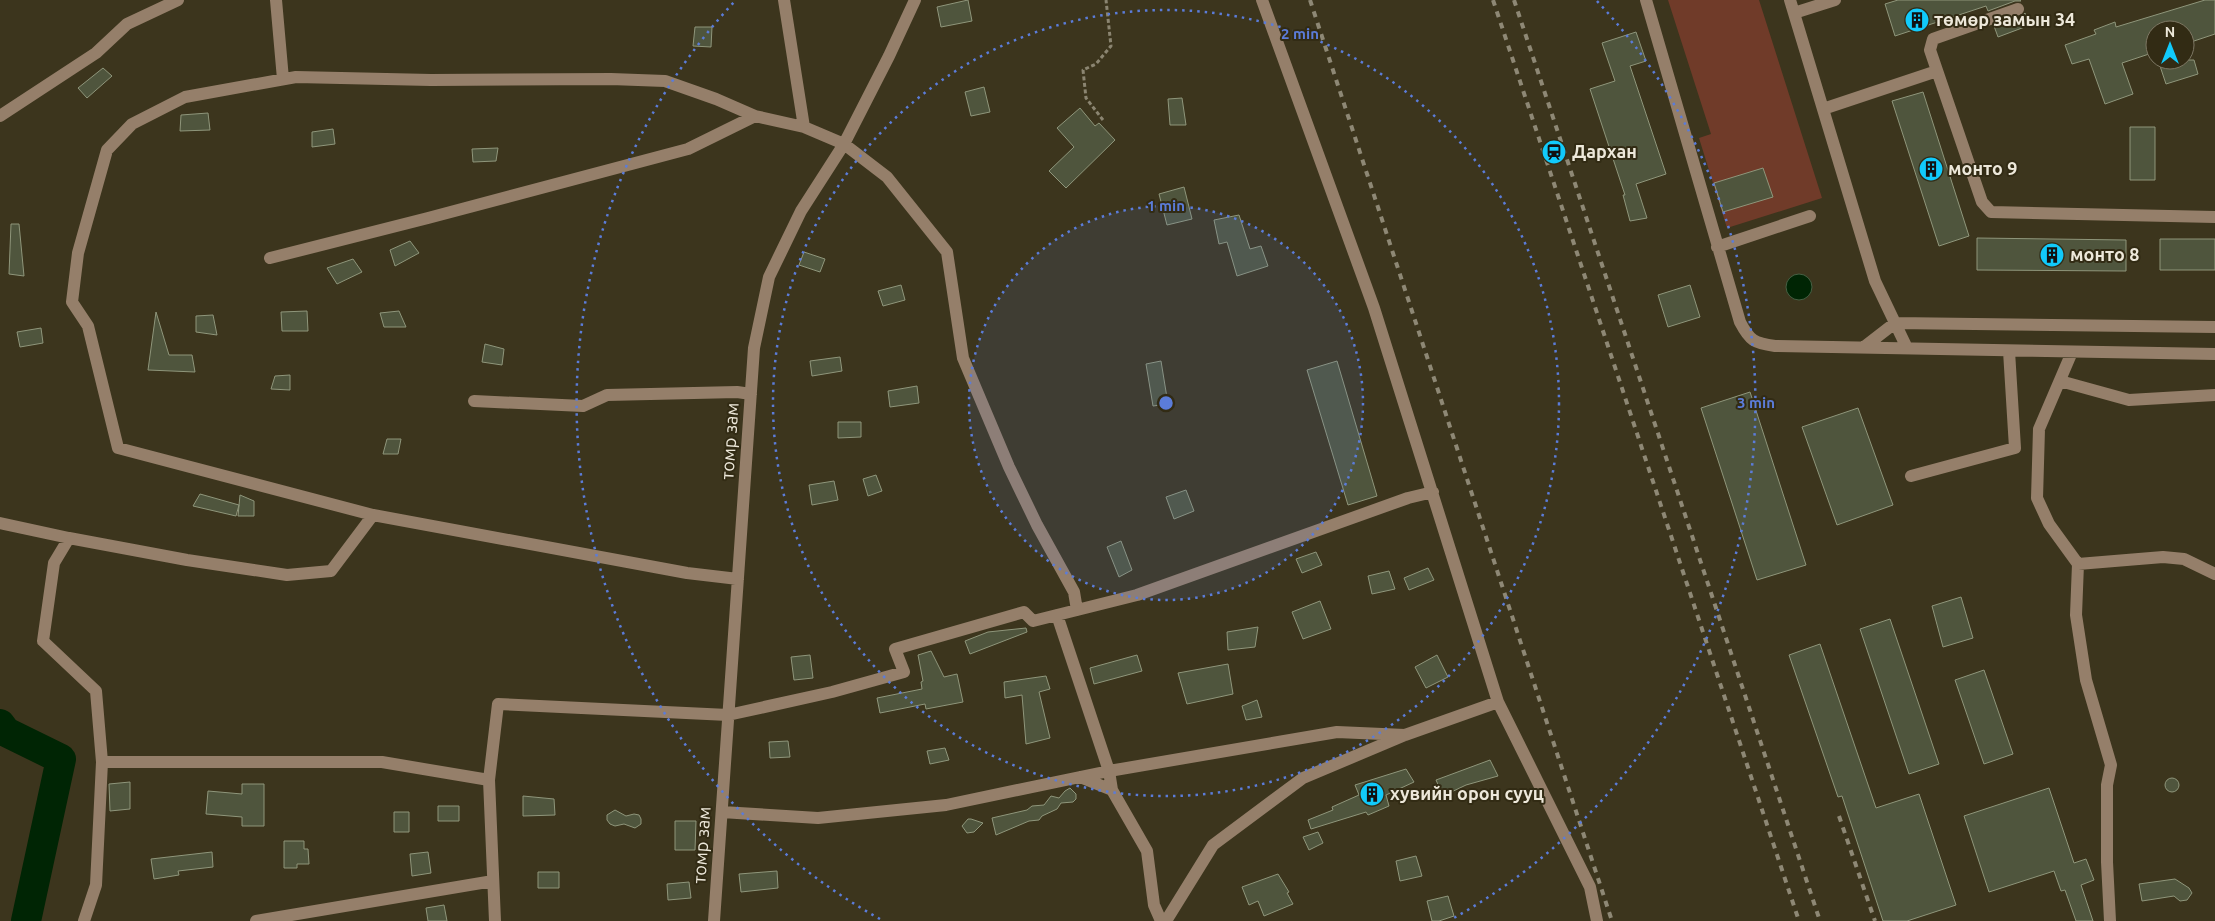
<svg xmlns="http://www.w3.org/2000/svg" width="2215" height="921" viewBox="0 0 2215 921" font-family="Ubuntu,sans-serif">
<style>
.green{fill:#703b29}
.water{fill:#002504;stroke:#476044}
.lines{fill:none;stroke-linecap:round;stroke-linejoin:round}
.river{stroke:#002504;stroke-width:30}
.building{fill:#4f553d;stroke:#8f967b}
.path{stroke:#8b8571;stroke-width:3;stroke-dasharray:4 2.5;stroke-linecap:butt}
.minor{stroke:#957f6a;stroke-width:12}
.rail{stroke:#8e8875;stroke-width:4;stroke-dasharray:6 6;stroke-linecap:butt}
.ring{fill:none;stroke:#5b7cd9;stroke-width:2.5;stroke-dasharray:2.5 5}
.labels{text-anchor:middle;stroke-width:4;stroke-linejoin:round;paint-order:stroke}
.poi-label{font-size:18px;font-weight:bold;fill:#ede8da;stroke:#322b14;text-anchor:start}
.street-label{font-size:18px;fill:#ede8da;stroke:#322b14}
.centre{fill:#5b7cd9;stroke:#322b14;stroke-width:2.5}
.ring-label{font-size:15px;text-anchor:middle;font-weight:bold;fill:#5b7cd9;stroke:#322b14;stroke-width:4;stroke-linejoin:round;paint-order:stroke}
</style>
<rect width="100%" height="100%" fill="#3c351d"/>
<path class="green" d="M1668 0H1759L1822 198 1727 228 1699 138 1711 134Z"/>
<path class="water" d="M1786 287a13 13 0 1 1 26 0a13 13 0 1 1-26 0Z"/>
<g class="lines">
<path class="river" d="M0 724 6 732 61 759 26 921"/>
</g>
<path class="building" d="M968 0 972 21 941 27 937 7Z
M1898 0H2020L2021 1H2015L1988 11 1986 6 1895 36 1885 4Z
M2205 0H2215V34L2185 44V30H2155V52L2122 63 2133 94 2105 104 2089 59 2072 64 2065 45 2096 34 2094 30 2115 22 2116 27Z
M2025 13 2030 25 1998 37 1994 26 2021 17Z
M695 27H712L711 47 693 46Z
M1636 32 1646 61 1630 66 1666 174 1636 184 1647 218 1630 221 1623 195H1625L1590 89 1615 81 1602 43Z
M2158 60H2194L2198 74 2166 84Z
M103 68 112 76 87 98 78 88Z
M984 87 990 112 971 116 965 92Z
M1923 92 1969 236 1939 246 1892 101Z
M1182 98 1186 125H1170L1168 99Z
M1080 108 1095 126 1099 123 1115 140 1066 188 1049 171 1074 147 1057 128Z
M208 113 210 130 180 131 181 115Z
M2130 127H2155V180H2130Z
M333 129 335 144 312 147V132Z
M498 148 496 161 473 162 472 149Z
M1763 168 1773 197 1723 212 1714 183Z
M1184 187 1192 219 1167 225 1159 194Z
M1239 215 1250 249 1261 246 1268 266 1237 276 1227 242 1219 244 1214 220Z
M11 224H19L24 276 9 274Z
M1977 238 2126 240V271L1977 270Z
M2160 239H2215V270H2160Z
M410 241 419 253 395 266 390 250Z
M804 252 825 259 820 272 799 265Z
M353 259 362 272 337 284 327 268Z
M901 285 905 300 883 306 878 291Z
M1690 285 1700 317 1668 327 1658 295Z
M307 311 308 331H282L281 312Z
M399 311 406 327H384L380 313Z
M156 312 169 355H192L195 372 148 370Z
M213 315 217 335 196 332V316Z
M41 328 43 343 20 347 17 332Z
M485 344 504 349 502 365 482 362Z
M840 357 842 371 812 376 810 361Z
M1161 361 1168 404 1153 406 1146 364Z
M1337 361 1377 496 1348 505 1307 370Z
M290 375V390L271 389 275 376Z
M917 386 919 403 890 407 888 391Z
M1750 392 1806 565 1757 580 1701 408Z
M1858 408 1893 505 1837 525 1802 427Z
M838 422H861V437L838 438Z
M387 439H401L398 454H383Z
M876 475 882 491 868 496 863 479Z
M834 481 838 500 812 505 809 485Z
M1186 490 1194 511 1174 519 1166 497Z
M200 494 239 505 236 516 193 506Z
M240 495 254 501V516H238Z
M1121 541 1132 570 1119 577 1107 547Z
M1316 552 1322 565 1302 573 1296 559Z
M1428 568 1434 580 1409 590 1404 578Z
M1389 571 1395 589 1372 594 1368 576Z
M1961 597 1973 638 1943 647 1932 606Z
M1320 601 1331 629 1303 639 1292 612Z
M1890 619 1939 764 1909 774 1860 629Z
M1258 627 1255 647 1228 650 1227 632Z
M1026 628 1027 632 970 654 965 641 988 632Z
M1820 644 1876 808 1919 794 1956 905 1907 921H1883L1842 796 1838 797 1789 655Z
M931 651 944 677 957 674 963 702 926 709 925 704 880 713 877 698 922 689 921 682 923 681 918 655Z
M810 655 813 678 794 680 791 657Z
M1137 655 1142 671 1094 684 1090 668Z
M1437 655 1448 677 1426 688 1415 667Z
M1228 664 1233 694 1187 704 1178 673Z
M1984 670 2013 754 1984 764 1955 680Z
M1046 676 1050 689 1039 692 1050 738 1026 744 1022 695 1005 698 1004 682Z
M1257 700 1262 717 1246 720 1242 706Z
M788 741 790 757 770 758 769 742Z
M945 748 949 760 930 764 927 751Z
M1490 760 1498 776 1466 785 1443 796 1436 780Z
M1406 769 1414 782 1386 795 1389 806 1368 815 1366 812 1311 829 1308 820 1333 810 1332 807 1359 795 1355 785Z
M2165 785a7 7 0 1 1 14 0a7 7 0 1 1-14 0Z
M130 782V809L110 811 109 784Z
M242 784H264V826H242V817L206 814 208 791 242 794Z
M1070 788 1076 794V799L1073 802 1061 803 1057 809 1042 816 1039 820 1029 821 996 835 992 818 1027 810 1032 806 1044 805 1051 796 1059 798 1065 791Z
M2049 788 2074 863 2086 859 2094 880 2081 885 2093 921H2076L2065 890 2061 891 2054 871 1989 892 1964 816Z
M523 796 554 799 555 815 523 816Z
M438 806H459V821H438Z
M615 810 626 816 634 814 639 815 641 819V824L635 828 624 824 615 826 610 824 607 820V815Z
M394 812H409V832H394Z
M968 819H971L983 823 974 832 967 833 962 826Z
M675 821H696L695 850H675Z
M1318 832 1323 843 1309 850 1303 837Z
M284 841H304V849H308L309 864H297V868H284Z
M212 852 213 867 178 871 179 875 154 879 151 859Z
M428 852 431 873 412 876 410 854Z
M1416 856 1422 876 1400 881 1396 861Z
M777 871 778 888 741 892 739 874Z
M538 872H559V888H538Z
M1278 874 1289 892 1287 893 1293 904 1264 916 1258 901 1249 905 1242 887Z
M2175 879 2189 888 2192 893 2187 900 2180 901 2174 896 2142 901 2139 884Z
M689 882 691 898 668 900 667 884Z
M1448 896 1454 916 1439 921H1432L1427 901Z
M444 905 447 921H428L426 908Z"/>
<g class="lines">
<path class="path" d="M1103 120 1086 98 1083 70 1096 64 1111 46 1106 0"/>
<path class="minor" d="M276 0 283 79
M784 0 804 127
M1262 0 1374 308 1498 702 1590 887 1597 921
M1646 0 1740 322C1750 341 1754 343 1775 346L2215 354
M1790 0 1875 281 1907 348
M2018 9 1933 39 1930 50 1982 202 1991 212 2215 217
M1794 13 1835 0
M1823 109 1937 71
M0 116 96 53 127 24 178 0
M1717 247 1810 216
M270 258 428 218 688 149 755 116
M1864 347 1895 323 2215 327
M2072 352 2039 429 2037 498 2049 524 2078 564 2163 557 2184 559 2215 574
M2060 381 2129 400 2215 395
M474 401 583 406 607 395 737 392 751 394
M1911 476 2015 448 2009 351
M0 523 69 538
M2078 564 2076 615 2086 680 2111 765 2107 785V862L2110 921
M738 579 687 573 373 515 118 448 88 326 72 302 78 253 107 150 132 124 185 97 296 77 431 80 611 79 665 81 716 99 755 116 804 127 844 144 887 177 947 252 963 358 1009 467 1037 525 1074 592 1077 610
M1057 615 1109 771 1112 790
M102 762H382L489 780
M1080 777 1112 790 1147 851 1154 905 1161 921
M722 812 818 818 946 805 1109 771 1337 732 1405 735
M84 921 96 885 102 762 96 691 43 641 54 563 69 538 187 560 287 575 331 571 373 515
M256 921 493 881
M495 921 489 780 498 704 728 715 832 692 904 672 895 649 1024 612 1033 621 1137 595 1408 498 1433 492
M714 921 754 348 769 277 801 211 844 144 889 56 915 0
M1166 921 1213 845 1303 778 1405 735 1498 702"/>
<path class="rail" d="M1310 0 1612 921
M1493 0 1799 921
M1514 0 1820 921
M1839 816 1875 921"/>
</g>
<circle cx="1166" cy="403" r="197" fill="#5b7cd9" fill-opacity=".12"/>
<g class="ring">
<circle cx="1166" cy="403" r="197"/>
<circle cx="1166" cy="403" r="393"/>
<path d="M880 919A590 590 0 0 1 735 1M1597 1A590 590 0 0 1 1452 919"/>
</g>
<defs>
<symbol id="building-disc" viewBox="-11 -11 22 22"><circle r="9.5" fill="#11cafb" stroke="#322b14"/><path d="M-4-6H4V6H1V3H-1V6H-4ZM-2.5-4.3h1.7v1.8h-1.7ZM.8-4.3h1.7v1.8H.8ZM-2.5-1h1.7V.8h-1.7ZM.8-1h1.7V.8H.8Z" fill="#111"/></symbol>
<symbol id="station-disc" viewBox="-11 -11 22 22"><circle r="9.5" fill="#11cafb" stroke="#322b14"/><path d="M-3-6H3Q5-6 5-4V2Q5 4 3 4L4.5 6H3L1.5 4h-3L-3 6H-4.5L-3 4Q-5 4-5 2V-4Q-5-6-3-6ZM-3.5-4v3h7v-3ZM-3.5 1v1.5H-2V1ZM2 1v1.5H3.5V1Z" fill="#111"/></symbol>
</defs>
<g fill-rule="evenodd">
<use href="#building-disc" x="1903" y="6" width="28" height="28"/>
<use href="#station-disc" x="1540" y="138" width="28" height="28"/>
<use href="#building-disc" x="1917" y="155" width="28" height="28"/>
<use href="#building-disc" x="2038" y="241" width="28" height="28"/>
<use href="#building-disc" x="1358" y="780" width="28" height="28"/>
</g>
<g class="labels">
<g class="poi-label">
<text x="1934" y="26">төмөр замын 34</text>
<text x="1572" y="158">Дархан</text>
<text x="1948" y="175">монто 9</text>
<text x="2070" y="261">монто 8</text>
<text x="1390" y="800">хувийн орон сууц</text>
</g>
<g class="street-label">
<text transform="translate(730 441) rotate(-86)" y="6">томр зам</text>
<text transform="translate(702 845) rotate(-86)" y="6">томр зам</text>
</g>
</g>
<circle cx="1166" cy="403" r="8" class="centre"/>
<g class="ring-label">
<text x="1300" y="39">2 min</text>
<text x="1166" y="211">1 min</text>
<text x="1756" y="408">3 min</text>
</g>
<g transform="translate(2170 45)"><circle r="24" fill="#322b14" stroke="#7d7763"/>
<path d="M0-4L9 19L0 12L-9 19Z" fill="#11cafb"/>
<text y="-8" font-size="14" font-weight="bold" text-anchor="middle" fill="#ede8da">N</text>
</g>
</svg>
